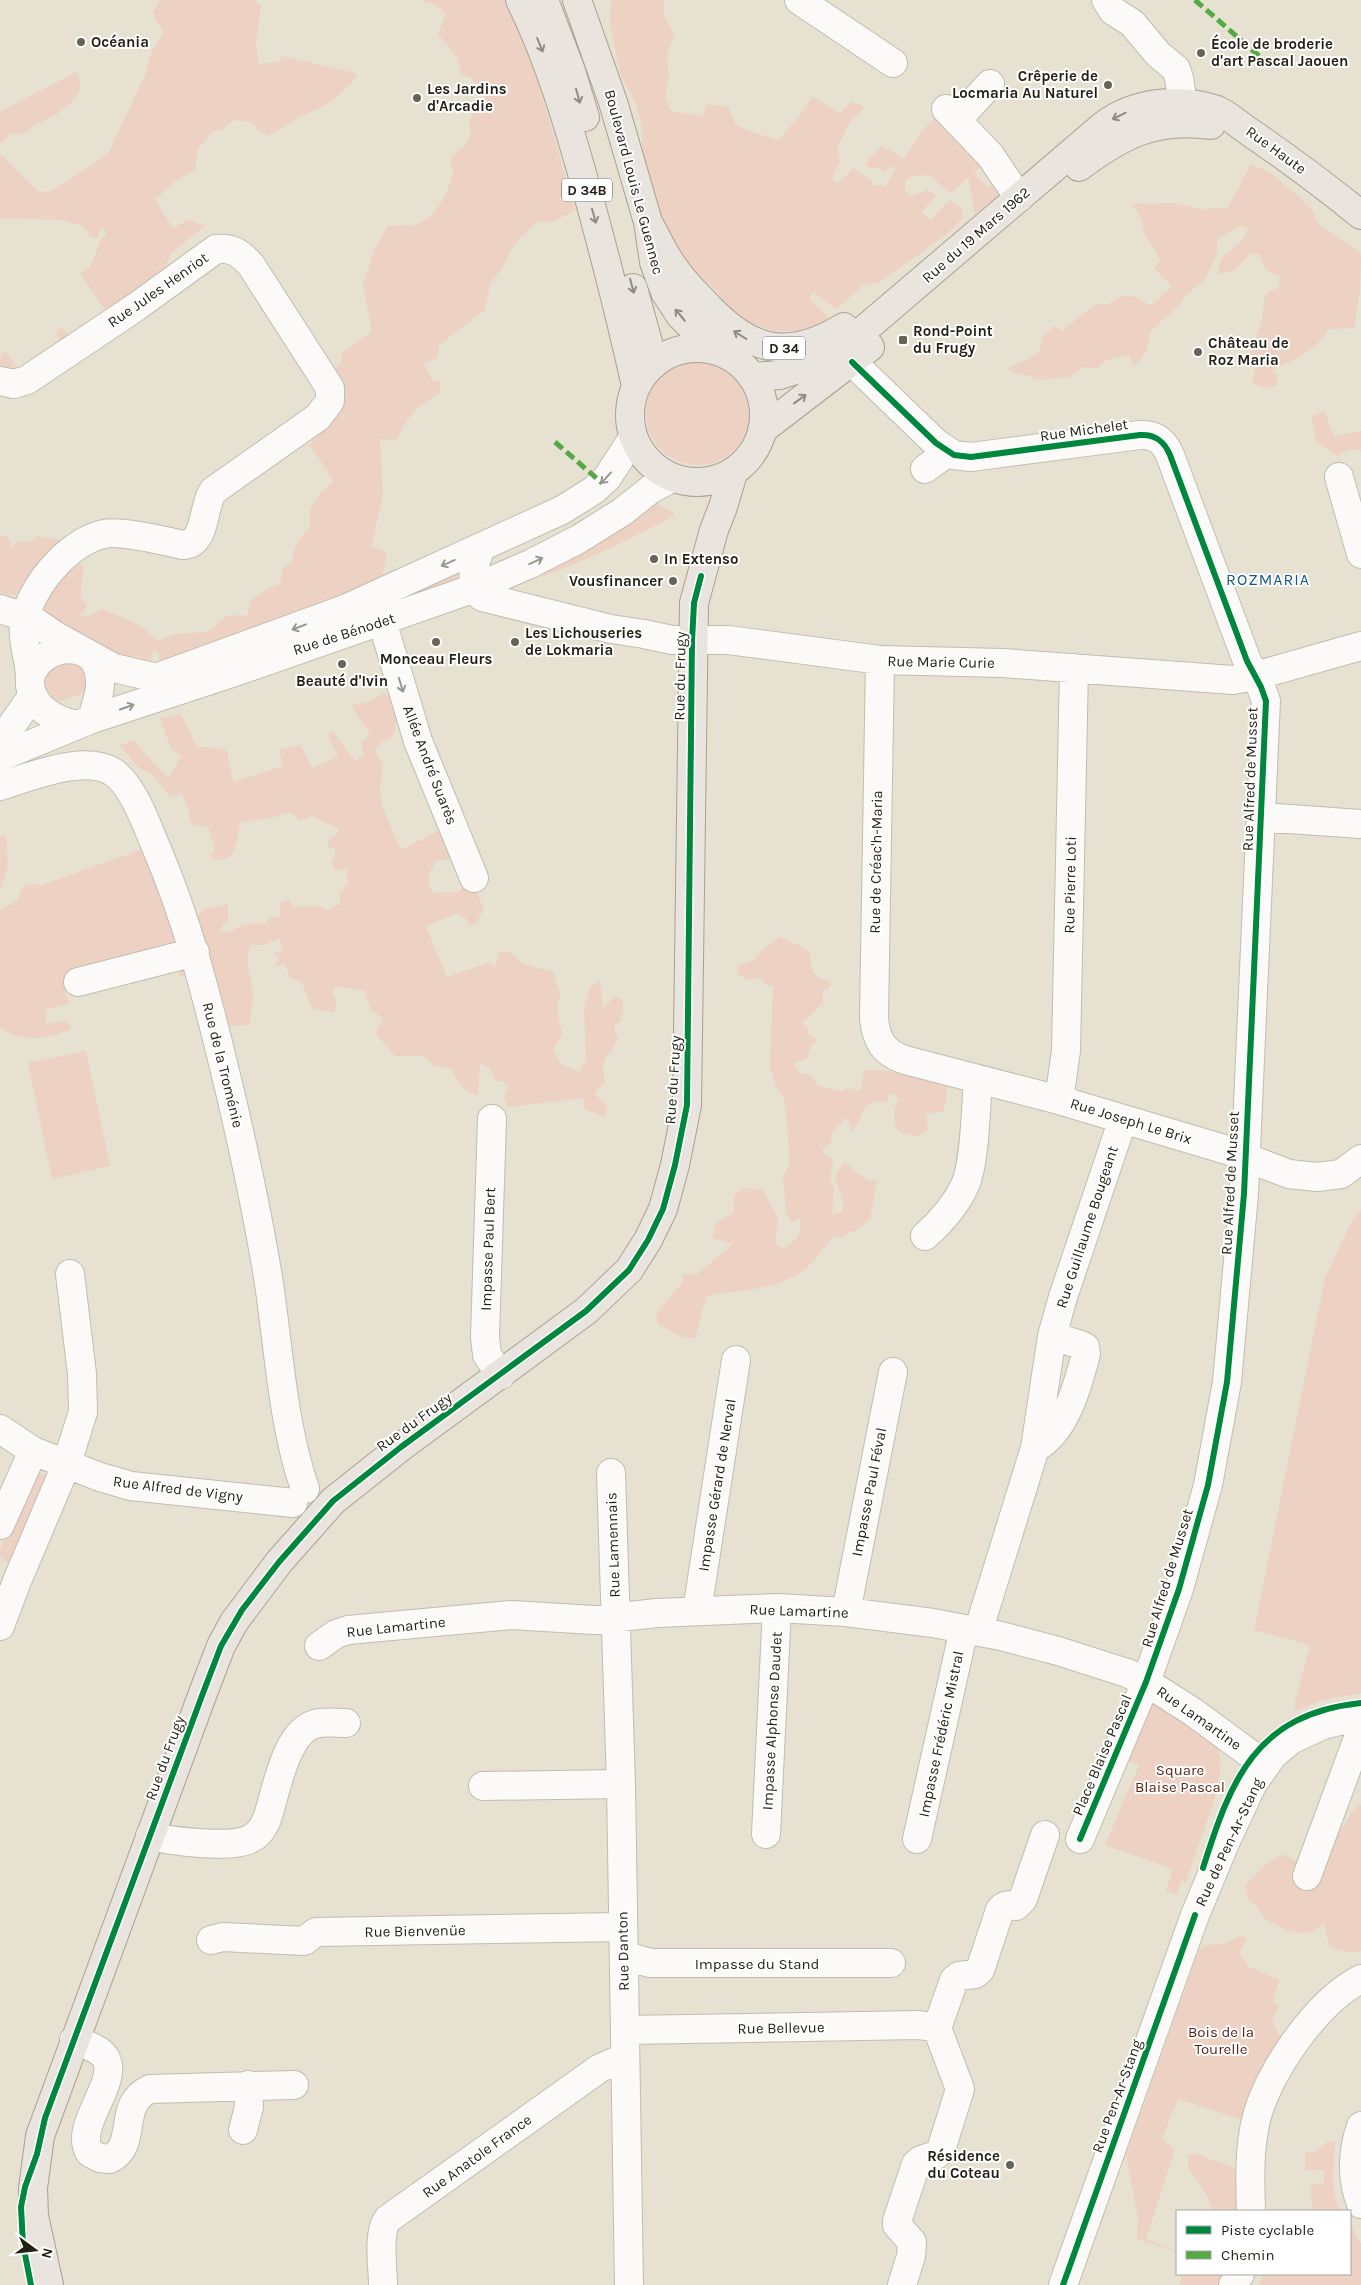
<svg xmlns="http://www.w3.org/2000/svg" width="1361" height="2285" viewBox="0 0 1361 2285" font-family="Karla,sans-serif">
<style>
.green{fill:#edd1c3}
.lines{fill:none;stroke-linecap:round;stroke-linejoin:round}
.minor-casing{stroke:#c1bdb0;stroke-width:30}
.major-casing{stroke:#a9a091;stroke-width:30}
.minor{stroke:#fbfaf8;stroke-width:28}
.major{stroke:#e9e4de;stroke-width:28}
.quiet{stroke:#53aa42;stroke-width:5;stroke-dasharray:10 5;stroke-linecap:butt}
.cycleway-casing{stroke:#fff;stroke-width:9}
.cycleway{stroke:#00873e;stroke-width:6}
.oneway{stroke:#8f8b83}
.oneway2{stroke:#999791}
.poi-dot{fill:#676355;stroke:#fff;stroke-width:2}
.labels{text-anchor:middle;stroke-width:4;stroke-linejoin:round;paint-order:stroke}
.shield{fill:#fff;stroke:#64625a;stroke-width:1}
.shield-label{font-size:14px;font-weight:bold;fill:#221f13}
.poi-label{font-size:15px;font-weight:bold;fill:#221f13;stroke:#fff;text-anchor:start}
.street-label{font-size:15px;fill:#221f13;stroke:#fff}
.park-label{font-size:15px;fill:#5b1f10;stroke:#fff}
.neighbourhood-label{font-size:16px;letter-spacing:1px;fill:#155887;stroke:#fff}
</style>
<rect width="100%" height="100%" fill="#e6e1d0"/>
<path class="green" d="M160 0H253L261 5 256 42 258 64 279 62 282 56 355 73 357 77 331 102 300 117 268 136 258 130 251 122 234 120 223 129 213 131 198 149 195 169 172 183V186L154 199 173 228 188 220 205 226 171 253 166 265 170 278 113 314 106 311 80 273 90 267 101 240 106 234 105 230 101 229 97 239 89 236 84 227 63 220 0 218V154L39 192 52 191 108 154 145 75 152 51 164 32 155 19 153 12Z
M420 0H508L527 42 575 210 553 222H537L521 237 512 248 504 265 490 284 485 310 439 345 438 357 424 364 432 380 440 382V393L416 408 407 421 396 440 380 439 383 495 371 547 387 552 382 578 368 592 159 664V653H156V650H153L152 659 148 662H124L46 618 43 609 44 596 77 560 84 567 80 596 87 606 79 617 88 616 103 609 141 626 158 641 174 634 208 632 228 615 247 616 252 599 273 586 280 584 283 568 292 563C293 548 298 538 310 528 307 503 317 497 334 481L310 445 320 432 335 369 342 360V353L372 332 363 284 375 249 388 226C396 225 404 226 412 225 436 222 448 191 454 172L450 163 453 155 466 145 471 133 469 124 473 112 482 103 487 92 475 85 473 79 461 74 457 57 438 34 446 13 434 4Z
M611 0H665C660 16 668 21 674 35L667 55 669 77 665 98 671 111 703 116 707 104 728 107 736 125 749 131 779 140 801 114 813 96 840 114 852 101 864 107 850 123 837 146 840 161 832 179 838 184 853 168 872 181 873 185 885 186 896 168 893 166 884 172 879 168 872 169 865 165 881 145 904 159 920 134 942 108 987 158 974 173 988 187 995 184 1000 194 975 214 968 177 951 194 929 175 914 176 906 180 905 191 911 196 928 190 936 196 921 212 931 220 950 200 962 209 963 218 946 235 880 282 863 285 837 309 813 292 809 299 830 319 821 325 799 331H775L752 324 733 314 715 289 682 262 654 202 641 151 643 130 635 102 620 73 610 24Z
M76 72 80 81 81 90 73 101 57 114 37 124 22 134H11L0 144V112Z
M1251 164 1272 174 1299 197 1313 212 1318 224 1357 250 1361 256 1360 290 1354 328 1329 329C1313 353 1297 359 1272 370L1277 375V385L1266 388 1252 383 1255 370 1249 357 1262 320 1265 296 1269 291 1279 288 1280 276C1267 273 1264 268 1260 255L1251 253 1233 271 1217 274 1221 259 1242 241 1249 228 1241 226 1217 239V253L1205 279 1187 294 1180 304 1150 332 1147 350 1141 360 1133 366 1129 355 1105 361 1096 369 1083 367 1069 377 1036 380 1027 375 1013 373 1008 368 1031 358 1039 352 1042 338 1054 326 1062 331 1094 305 1108 304 1125 295 1138 298 1151 306 1172 287 1154 268 1160 260 1142 228 1144 225 1132 204 1174 203 1199 209 1228 208Z
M62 327 71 340 31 391 23 397 0 391V358L5 351 18 368 59 340 56 334 57 330Z
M646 413a52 52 0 1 1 104 0a52 52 0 1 1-104 0Z
M1325 412 1334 436 1361 431V453L1360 450 1349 449 1337 456 1317 443 1311 416Z
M653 502 674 513 673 517 605 551 543 577 541 573Z
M0 536 8 537 12 547 20 541 28 543 38 536 73 542 15 595 0 593Z
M461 563 463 580 422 595 425 585Z
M58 661 85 664 90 691 52 704 42 684 44 676Z
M383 694 391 698 397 717 393 738 383 741 375 751 383 765 380 790 382 806 401 850 458 820 459 853 447 860H437L429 873V887L434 893 459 892 470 877 484 909 476 923 470 926 465 917H461L457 913 426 926 447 977 488 963 495 966 500 951 512 953C521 967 539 967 553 972L560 993 557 1011 562 1035 553 1050 561 1064 579 1072 586 1061 584 1010 590 987 600 981 603 1008 614 997 623 1000V1010L620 1022 615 1024 614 1032 619 1036C611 1059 599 1051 605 1083L594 1093 607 1107 606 1117 584 1109V1098L508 1107 504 1098 509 1087 503 1081H496L489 1068 480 1063 478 1095C464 1092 457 1082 452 1069L433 1065 423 1056H395L376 1034 383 1019 370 1008 365 991 336 986 332 992C337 999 337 1004 334 1013L312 1008 301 981 290 978 285 964 275 966 279 959 274 953 283 951 280 939 263 945H250C245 963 250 975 253 993 254 999 250 1017 250 1025L227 1026 196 917 205 909 228 904V919L223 925 221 931 231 932C239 924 253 922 265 924L270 918 281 916 279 903 289 900 293 906H316L328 910 340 904V893L344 891 343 887 348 886 346 869 335 870 331 861 335 856V848L328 847V840L333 838 339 829 313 816 299 821 293 813C281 812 280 817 270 818 260 820 250 820 241 822 235 837 239 867 212 858L211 854 215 852 209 829 207 827 195 825 190 821 189 809 182 794 170 797 153 775 139 768 120 745 135 740C142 752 158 767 168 778L181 756 171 749 160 718 181 714 197 747 221 748 228 752V760L234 782 283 766 279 750 301 745 312 768 338 757 328 734 333 732 355 761 364 755 361 742 370 734 351 705 365 703Z
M0 835H6L8 866 0 891Z
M146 848 189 975 180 977 177 969 66 986 65 992 70 1004 45 1010 46 1024 66 1021 72 1028C56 1039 12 1044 0 1025V910L17 901 22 887 29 884 42 885Z
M780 937 802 947 810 953C811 972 812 977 831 982L828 990H822L823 1003 802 1023 808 1027C807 1035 811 1036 817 1040L811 1046 807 1059 794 1063 799 1074 811 1075 818 1086 840 1091 849 1088 861 1091 864 1070 889 1071 940 1080 947 1082 946 1102 943 1111 926 1114 928 1129 919 1136 903 1133 896 1129 894 1112 898 1098 895 1094 890 1095 886 1102C856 1099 867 1117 852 1131L846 1117 832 1133 831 1143 824 1147 822 1152 828 1155 833 1161 830 1180 834 1186 832 1215 841 1212 844 1207 835 1176 843 1164 849 1165 853 1172 864 1176 866 1179 877 1181 870 1220 865 1222 862 1227 840 1238 833 1236C826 1245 819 1255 811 1264 784 1291 742 1289 707 1296L701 1314 695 1339 680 1336 658 1324 656 1314 683 1282 682 1274 696 1275 733 1244 712 1238 716 1224 734 1212V1195L745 1188 763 1190 778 1219 775 1244 784 1249C796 1240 803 1235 800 1219L791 1222 786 1212 783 1176 790 1164 786 1110 783 1096 777 1088 770 1068 773 986 766 985 761 977 746 980 737 972 740 965 753 961 764 948Z
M86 1051 110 1166 52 1179 28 1063Z
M1361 1211V1693L1323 1700 1295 1711 1294 1706 1310 1645 1254 1630 1325 1278 1352 1220Z
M39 1473 49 1477 12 1563 5 1561 0 1557V1550L30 1478Z
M1149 1701 1218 1747C1226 1776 1213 1802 1204 1830 1197 1847 1192 1865 1186 1882L1181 1881 1177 1895 1166 1891 1173 1869 1105 1845 1139 1765 1123 1759Z
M1359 1805H1361V1951C1349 1953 1340 1951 1329 1946L1324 1923C1307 1941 1288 1932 1271 1922 1268 1920 1266 1920 1264 1918 1257 1909 1261 1907 1249 1901L1245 1886 1264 1866 1282 1854 1303 1864 1326 1838 1345 1825 1352 1812Z
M1240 1936 1247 1938 1239 1953 1249 1967 1279 1980 1273 2001 1279 2007 1272 2021 1280 2038 1243 2120 1178 2099 1162 2139 1175 2149 1146 2239 1177 2251V2264V2252L1137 2239 1138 2219 1126 2155 1199 1950 1207 1945 1224 1944Z
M1327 2142H1335C1334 2166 1329 2189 1340 2211H1312L1311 2185 1324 2184V2170H1305V2153L1316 2151Z
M1197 2154 1242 2171 1241 2211H1214L1203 2188 1188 2168 1189 2155Z
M1350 2224 1361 2244V2285H1259L1264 2274H1350Z
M1181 2274H1231L1225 2285H1180Z"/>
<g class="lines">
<defs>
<path id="minor" d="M799 0 893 63
M1106 0 1113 11 1132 23 1158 54 1176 69 1179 78 1183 103 1175 122
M946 109 990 155 1019 198
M957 120 990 84
M852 362 936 443 954 455 971 457 1140 435C1155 434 1164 441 1170 455L1247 661 1261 687 1266 701 1244 1194 1227 1382 1208 1485 1179 1589 1146 1682 1080 1839
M0 381 14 384 27 380 136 307 216 249C232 247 240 253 251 265L330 388V401L318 417 213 491C202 507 207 544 183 545 165 541 119 530 104 534 68 541 28 590 24 624 22 638 27 652 29 666 30 673 30 679 30 685 33 709 56 720 76 725
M925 469 948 452
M1339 477 1361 554
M480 549C475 565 467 584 482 597L611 629 644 634 672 640H728L880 660 1003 663 1233 680 1255 676 1361 646
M0 609 31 619 56 636 114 668 157 678
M382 621 418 741 474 878
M880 660 874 1018C876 1041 884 1053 905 1060L1059 1100 1227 1150 1289 1174 1317 1177 1341 1174 1361 1159
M30 677C42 641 99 638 100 681 101 693 95 706 92 719
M156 678 345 609 562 510 594 490 607 478 633 438
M5 735 33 695
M0 757 92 719 232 673 475 588 530 564 579 539 622 512 651 489 672 478
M0 786C30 777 84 754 113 772 133 785 147 826 156 847 186 917 205 989 223 1063 240 1132 255 1201 267 1271 279 1344 281 1419 305 1489
M1261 817 1361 824
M78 982 195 952
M1059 1100 1066 1051 1074 668
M492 1119 485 1337 487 1355 501 1375
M925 1236C942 1221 956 1205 965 1185 975 1163 976 1105 978 1079
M0 1429 33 1451
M1035 1448C1065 1433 1078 1385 1086 1354L1085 1347 1081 1345 1052 1336
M611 1473 621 1784 629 2285
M0 1525 33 1451 100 1477 131 1486 293 1503
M697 1611 736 1360
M846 1612 893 1372
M0 1626 17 1581 67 1463 83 1412 82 1374 70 1274
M978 1632 1035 1448 1052 1336 1063 1297 1123 1119
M319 1646 336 1634 348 1630 511 1615 594 1620 657 1613 777 1608 846 1612 933 1623 1001 1636 1058 1651 1127 1673 1146 1682 1193 1712 1265 1765
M483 1786 621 1784
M766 1834 777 1608
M150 1836C171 1841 230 1849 250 1839 259 1835 263 1828 267 1819 276 1793 285 1732 315 1724 324 1721 336 1723 346 1723
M917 1839 964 1629
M1307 1876 1361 1730
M211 1940 223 1937 304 1941 316 1932 623 1927
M624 1958H633L650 1963H891
M625 2030 919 2025 937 2028
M74 2040C84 2044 99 2048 105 2057 121 2082 72 2126 90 2153L100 2158 110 2159C139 2145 116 2104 150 2089L294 2085
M1361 2126C1352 2152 1351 2178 1361 2204
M243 2130 249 2107 248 2085
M1251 2211C1250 2181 1249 2149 1256 2120 1267 2073 1318 2000 1361 1979
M383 2285C383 2268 377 2232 388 2219L600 2068 614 2062H625
M902 2285 911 2256 912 2242 897 2225V2221L916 2164 921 2160 936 2155 941 2150 960 2089 937 2028 954 1980 959 1976 975 1974 980 1970 1000 1910C1004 1904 1009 1905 1016 1906L1023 1899 1045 1835
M1063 2285 1195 1915 1225 1843 1252 1785 1273 1755 1291 1740 1323 1725 1361 1716
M1233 2285 1240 2274"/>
<path id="major" d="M520 0C551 63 570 130 589 198 606 260 622 323 636 386
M544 0 571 71 585 117
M577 0 613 102 648 222 654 262 665 292 680 315 714 350
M1079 167C1122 135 1155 117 1211 125
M648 222C657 238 664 255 675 269 683 281 693 291 703 301 747 350 786 363 844 327
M633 288 654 364
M630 415a67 67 0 1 1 134 0a67 67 0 1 1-134 0Z
M752 377 780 375 799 369 825 358 852 340 1104 125C1135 102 1180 97 1217 110 1230 116 1239 125 1251 133 1289 159 1325 186 1361 215
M762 430 870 347
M49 2285 34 2216 33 2188 40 2136 203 1693 221 1646 234 1622 279 1562 333 1501 401 1447 586 1311 629 1270 648 1240 663 1209 675 1165 687 1105 694 603 714 530 723 507 733 473"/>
</defs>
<use href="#minor" class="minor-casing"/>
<use href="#major" class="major-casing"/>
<use href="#minor" class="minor"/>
<use href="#major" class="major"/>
<path class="quiet" d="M1195 0 1274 69
M555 442 602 483"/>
<defs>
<path id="cycleway" d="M852 362 936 443 954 455 971 457 1140 435C1155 434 1164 441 1170 455L1247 661 1261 687 1266 701 1244 1194 1227 1382 1208 1485 1179 1589 1146 1682 1080 1839
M1203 1868C1231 1779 1256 1714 1361 1703
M31 2285 23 2244 21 2207 25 2187 37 2154 45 2118 203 1693 221 1646 242 1610 279 1562 333 1501 401 1447 586 1311 629 1270 648 1240 663 1209 675 1165 687 1105 692 641 694 603 701 576
M1063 2285 1195 1915"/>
</defs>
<use href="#cycleway" class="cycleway-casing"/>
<use href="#cycleway" class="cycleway"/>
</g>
<defs><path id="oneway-shaft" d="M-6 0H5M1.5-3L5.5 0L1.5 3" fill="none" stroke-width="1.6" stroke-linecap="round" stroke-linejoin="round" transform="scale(1.25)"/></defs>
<g class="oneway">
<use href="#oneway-shaft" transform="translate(540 45) rotate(68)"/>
<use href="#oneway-shaft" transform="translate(578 96) rotate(74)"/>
<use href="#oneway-shaft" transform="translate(1119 116) rotate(154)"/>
<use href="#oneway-shaft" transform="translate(594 216) rotate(74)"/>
<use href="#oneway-shaft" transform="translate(632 286) rotate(75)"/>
<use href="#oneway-shaft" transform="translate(680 315) rotate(-130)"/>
<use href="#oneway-shaft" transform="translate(740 335) rotate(-148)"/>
<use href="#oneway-shaft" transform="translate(800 399) rotate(-36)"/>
</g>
<g class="oneway2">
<use href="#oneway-shaft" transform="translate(606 478) rotate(132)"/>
<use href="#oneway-shaft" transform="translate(536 561) rotate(-25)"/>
<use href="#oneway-shaft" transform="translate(448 563) rotate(156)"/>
<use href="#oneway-shaft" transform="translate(299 627) rotate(159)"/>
<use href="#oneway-shaft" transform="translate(401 685) rotate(73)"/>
<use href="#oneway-shaft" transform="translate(127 707) rotate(-19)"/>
</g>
<g class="poi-dot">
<circle cx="81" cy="42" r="5"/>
<circle cx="1201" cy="53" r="5"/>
<circle cx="1108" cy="85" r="5"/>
<circle cx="417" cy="98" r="5"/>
<rect x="898" y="335" width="10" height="10" rx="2.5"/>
<circle cx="1198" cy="352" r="5"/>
<circle cx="654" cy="559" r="5"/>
<circle cx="673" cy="581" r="5"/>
<circle cx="436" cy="642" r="5"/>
<circle cx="515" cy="642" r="5"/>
<circle cx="342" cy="664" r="5"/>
<circle cx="1010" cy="2165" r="5"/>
</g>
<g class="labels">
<g class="shield">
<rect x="562" y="178.5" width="50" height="23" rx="4"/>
<rect x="763" y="336.5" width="42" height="23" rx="4"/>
</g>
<g class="shield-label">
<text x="587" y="195">D 34B</text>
<text x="784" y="353">D 34</text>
</g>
<g class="poi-label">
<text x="91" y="47">Océania</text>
<text x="1211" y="49">École de broderie<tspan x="1211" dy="17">d'art Pascal Jaouen</tspan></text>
<text x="1098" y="81" text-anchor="end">Crêperie de<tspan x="1098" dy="17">Locmaria Au Naturel</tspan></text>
<text x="427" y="94">Les Jardins<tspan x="427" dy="17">d'Arcadie</tspan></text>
<text x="913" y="336">Rond-Point<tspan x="913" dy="17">du Frugy</tspan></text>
<text x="1208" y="348">Château de<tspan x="1208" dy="17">Roz Maria</tspan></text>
<text x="664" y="564">In Extenso</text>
<text x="663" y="586" text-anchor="end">Vousfinancer</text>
<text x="525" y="638">Les Lichouseries<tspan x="525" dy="17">de Lokmaria</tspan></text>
<text x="436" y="664" text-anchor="middle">Monceau Fleurs</text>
<text x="342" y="686" text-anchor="middle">Beauté d'Ivin</text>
<text x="1000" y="2161" text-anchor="end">Résidence<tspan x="1000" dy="17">du Coteau</tspan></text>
</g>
<g class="street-label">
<text transform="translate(1276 150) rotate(36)" y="5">Rue Haute</text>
<text transform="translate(634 182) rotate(75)" y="5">Boulevard Louis Le Guennec</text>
<text transform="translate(976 235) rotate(-41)" y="5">Rue du 19 Mars 1962</text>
<text transform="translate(158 290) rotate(-35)" y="5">Rue Jules Henriot</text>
<text transform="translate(1084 430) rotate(-8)" y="5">Rue Michelet</text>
<text transform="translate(344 634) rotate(-18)" y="5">Rue de Bénodet</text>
<text transform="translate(941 662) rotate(1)" y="5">Rue Marie Curie</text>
<text transform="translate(680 676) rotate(-89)" y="5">Rue du Frugy</text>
<text transform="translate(430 765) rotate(69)" y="5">Allée André Suarès</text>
<text transform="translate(1250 779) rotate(-88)" y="5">Rue Alfred de Musset</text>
<text transform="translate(876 862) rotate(-89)" y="5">Rue de Créac'h-Maria</text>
<text transform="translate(1070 885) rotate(-89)" y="5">Rue Pierre Loti</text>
<text transform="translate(223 1065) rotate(76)" y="5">Rue de la Troménie</text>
<text transform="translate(673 1080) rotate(-86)" y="5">Rue du Frugy</text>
<text transform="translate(1131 1121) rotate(17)" y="5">Rue Joseph Le Brix</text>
<text transform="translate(1230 1183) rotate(-87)" y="5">Rue Alfred de Musset</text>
<text transform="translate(1087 1227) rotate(-72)" y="5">Rue Guillaume Bougeant</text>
<text transform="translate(488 1249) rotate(-88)" y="5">Impasse Paul Bert</text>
<text transform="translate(414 1422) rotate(-36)" y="5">Rue du Frugy</text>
<text transform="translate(717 1485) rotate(-81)" y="5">Impasse Gérard de Nerval</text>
<text transform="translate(178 1489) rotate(7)" y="5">Rue Alfred de Vigny</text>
<text transform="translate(869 1492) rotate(-79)" y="5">Impasse Paul Féval</text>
<text transform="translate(613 1545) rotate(-92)" y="5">Rue Lamennais</text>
<text transform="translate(1167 1578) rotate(-73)" y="5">Rue Alfred de Musset</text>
<text transform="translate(799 1611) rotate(2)" y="5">Rue Lamartine</text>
<text transform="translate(396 1627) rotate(-6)" y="5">Rue Lamartine</text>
<text transform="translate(1199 1718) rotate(35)" y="5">Rue Lamartine</text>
<text transform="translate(772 1721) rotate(-87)" y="5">Impasse Alphonse Daudet</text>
<text transform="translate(941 1734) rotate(-78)" y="5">Impasse Frédéric Mistral</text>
<text transform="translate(1102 1755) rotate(-67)" y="5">Place Blaise Pascal</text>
<text transform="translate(165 1758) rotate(-70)" y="5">Rue du Frugy</text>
<text transform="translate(1229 1842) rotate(-65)" y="5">Rue de Pen-Ar-Stang</text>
<text transform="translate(415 1931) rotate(-1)" y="5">Rue Bienvenüe</text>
<text transform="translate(623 1951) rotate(-91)" y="5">Rue Danton</text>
<text x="757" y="1969">Impasse du Stand</text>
<text transform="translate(781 2028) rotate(-1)" y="5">Rue Bellevue</text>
<text transform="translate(1117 2096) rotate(-70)" y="5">Rue Pen-Ar-Stang</text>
<text transform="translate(477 2156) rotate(-36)" y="5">Rue Anatole France</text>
</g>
<g class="park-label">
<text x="1180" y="1775">Square<tspan x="1180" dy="17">Blaise Pascal</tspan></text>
<text x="1221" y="2037">Bois de la<tspan x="1221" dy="17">Tourelle</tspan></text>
</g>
<g class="neighbourhood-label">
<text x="1268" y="585">ROZMARIA</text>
</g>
</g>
<rect x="1176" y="2210" width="175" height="65" fill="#ffffff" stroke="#a7a5a1"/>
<rect x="1186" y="2226" width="25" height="8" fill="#00873e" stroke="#a7a5a1"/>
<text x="1221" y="2235" font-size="15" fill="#221f13">Piste cyclable</text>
<rect x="1186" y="2251" width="25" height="8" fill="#53aa42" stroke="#a7a5a1"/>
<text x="1221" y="2260" font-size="15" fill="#221f13">Chemin</text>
<g transform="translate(35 2250) rotate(105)" stroke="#ffffff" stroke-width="4" paint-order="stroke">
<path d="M0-4L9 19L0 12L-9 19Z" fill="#221f13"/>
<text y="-8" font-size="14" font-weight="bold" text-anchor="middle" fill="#221f13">N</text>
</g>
</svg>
